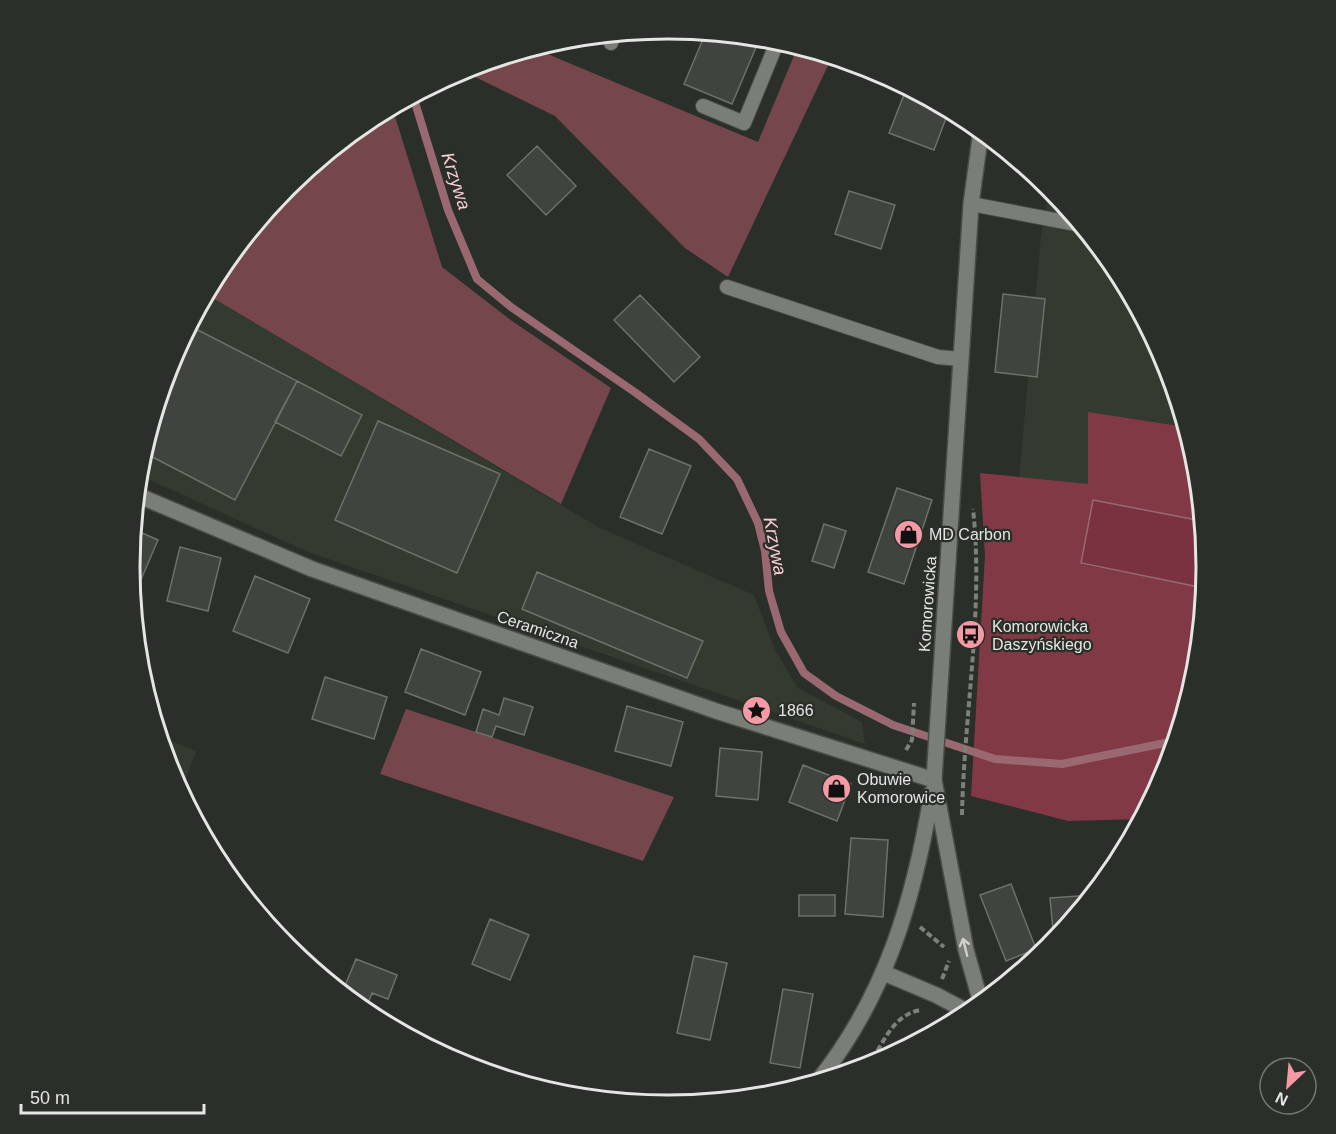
<svg xmlns="http://www.w3.org/2000/svg" width="1336" height="1134" viewBox="0 0 1336 1134" font-family="Helvetica,sans-serif">
<style>
.built{fill:#333a30}
.green{fill:#76464d}
.forest{fill:#823946}
.water{fill:#7b3240;stroke:#9a6871;stroke-width:1.5}
.lines{fill:none;stroke-linecap:round;stroke-linejoin:round}
.stream{stroke:#9a6871;stroke-width:8}
.building{fill:#3f443e;stroke:#6c716a;stroke-width:1.5}
.service-casing{stroke:#494d47;stroke-width:16}
.minor-casing{stroke:#494d47;stroke-width:18}
.tertiary-casing{stroke:#494d47;stroke-width:18}
.path{stroke:#7d817c;stroke-width:4;stroke-dasharray:6 3;stroke-linecap:butt}
.service{stroke:#797e77;stroke-width:14}
.minor{stroke:#797e77;stroke-width:15}
.tertiary{stroke:#797e77;stroke-width:15}
.oneway{stroke:#ced1cd}
.labels{text-anchor:middle;stroke-width:4.5;stroke-linejoin:round;paint-order:stroke}
.poi-label{font-size:16px;fill:#e3e6e2;stroke:#2a2f29;text-anchor:start}
.street-label{font-size:16px;fill:#e3e6e2;stroke:#2a2f29}
.water-label{font-size:18px;font-style:italic;fill:#fccdd2;stroke:#2a2f29}
.rim{fill:none;stroke:#e3e6e2;stroke-width:3}
</style>
<rect width="100%" height="100%" fill="#2a2f29"/>
<path class="built" d="M1050 188 1116 268 1166 361 1196 462 1206 567 1196 672 998 708 1041 236Z
M206 294 598 527 754 595 776 652 798 688 862 722 865 744 308 552 139 475 140 462 171 361Z
M159 736 196 751 181 793 170 773Z"/>
<path class="green" d="M798 46 832 57 728 277 685 248 555 116 461 70 533 48 758 142Z
M392 107 442 267 512 321 611 388 561 504 206 294C244 224 322 144 392 107Z
M406 709 674 797 643 861 380 774Z"/>
<path class="forest" d="M1088 412 1185 427 1196 462 1202 521 1094 500 1081 564 1204 588 1196 672 1165 773 1141 819 1068 821 971 796 985 555 980 473 1088 484Z"/>
<path class="water" d="M1093 500 1202 521 1206 567 1204 588 1081 563Z"/>
<g class="lines">
<path class="stream" d="M413 96 448 210 477 279 511 307 636 393 699 439 737 479 758 523 765 551 769 591 781 632 804 673 836 696 893 725 995 759 1062 764 1175 741"/>
</g>
<path class="building" d="M706 32 760 38 732 104 684 84Z
M907 87 949 110 934 150 889 133Z
M537 146 576 186 546 215 507 175Z
M849 191 895 205 881 249 835 234Z
M1003 294 1045 299 1037 377 995 372Z
M640 295 700 357 674 382 614 320Z
M191 322 193 323 166 375 171 361Z
M192 327 297 381 235 500 143 452 166 375Z
M297 381 362 415 341 456 275 422Z
M378 421 500 474 457 573 335 520Z
M649 449 691 466 662 534 620 517Z
M897 488 932 500 904 584 868 572Z
M824 524 846 531 834 568 812 561Z
M133 529 158 540 137 589 131 586 130 567Z
M180 547 221 558 208 611 167 601Z
M537 572 703 641 687 678 522 609Z
M255 576 310 599 288 653 233 631Z
M421 649 481 672 465 715 405 692Z
M325 677 387 697 374 739 312 719Z
M504 698 533 707 524 735 496 726 492 737 476 732 483 709 499 715Z
M627 706 683 722 671 766 615 751Z
M720 748 762 752 758 800 716 796Z
M803 765 851 784 837 821 789 802Z
M851 838 888 840 883 917 845 914Z
M1011 884 1036 949 1006 961 980 895Z
M799 895H835V916H799Z
M1092 895 1054 941 1050 898Z
M490 919 529 935 510 980 472 964Z
M694 956 727 963 710 1040 677 1033Z
M356 959 397 975 388 999 372 993 365 1011 342 993Z
M783 989 813 994 800 1068 770 1063Z
M441 1050 498 1068 496 1075 462 1064 440 1053Z"/>
<g class="lines">
<defs>
<path id="service" d="M611 43 614 34
M703 106 744 123 778 40
M971 204 1081 225
M727 287 938 357 961 359"/>
<path id="minor" d="M137 495 312 569 716 711 934 780"/>
<path id="tertiary" d="M884 973 936 995 970 1013
M981 1003 966 950 934 780 971 204 981 131
M818 1081C887 994 914 899 932 792"/>
</defs>
<use href="#service" class="service-casing"/>
<use href="#minor" class="minor-casing"/>
<use href="#tertiary" class="tertiary-casing"/>
<path class="path" d="M906 750 912 740 914 703
M962 815C964 714 984 609 973 509
M920 927 944 947
M942 979 949 961
M868 1066C883 1045 891 1016 920 1010"/>
<use href="#service" class="service"/>
<use href="#minor" class="minor"/>
<use href="#tertiary" class="tertiary"/>
</g>
<defs><path id="oneway-shaft" d="M-6 0H5M1.5-3L5.5 0L1.5 3" fill="none" stroke-width="1.6" stroke-linecap="round" stroke-linejoin="round" transform="scale(1.5)"/></defs>
<use class="oneway" href="#oneway-shaft" transform="translate(965 947) rotate(-104)"/>
<defs>
<symbol id="shop-disc" viewBox="-11 -11 22 22"><circle r="9.5" fill="#f49aa6" stroke="#2a2f29"/><path d="M-5-2.5h2.3a2.7 3.5 0 0 1 5.4 0H5L5.5 6h-11ZM-1.5-2.5h3a1.5 2.3 0 0 0-3 0Z" fill="#111"/></symbol>
<symbol id="bus-disc" viewBox="-11 -11 22 22"><circle r="9.5" fill="#f49aa6" stroke="#2a2f29"/><path d="M-5-6H5V4H4V6H2V4H-2V6H-4V4H-5ZM-3.5-4V0h7V-4ZM-3.5 1.2v1.5H-2V1.2ZM2 1.2v1.5H3.5V1.2Z" fill="#111"/></symbol>
<symbol id="sight-disc" viewBox="-11 -11 22 22"><circle r="9.5" fill="#f49aa6" stroke="#2a2f29"/><path d="M0-6L1.8-2.2L6-1.7L2.9 1.2L3.7 5.4L0 3.3L-3.7 5.4L-2.9 1.2L-6-1.7L-1.8-2.2Z" fill="#111"/></symbol>
</defs>
<g fill-rule="evenodd">
<use href="#shop-disc" x="892" y="518" width="33" height="33"/>
<use href="#bus-disc" x="954" y="618" width="33" height="33"/>
<use href="#sight-disc" x="740" y="694" width="33" height="33"/>
<use href="#shop-disc" x="820" y="772" width="33" height="33"/>
</g>
<g class="labels">
<g class="poi-label">
<text x="929" y="540">MD Carbon</text>
<text x="992" y="632">Komorowicka<tspan x="992" dy="18">Daszyńskiego</tspan></text>
<text x="778" y="716">1866</text>
<text x="857" y="785">Obuwie<tspan x="857" dy="18">Komorowice</tspan></text>
</g>
<g class="street-label">
<text transform="translate(927 604) rotate(-86)" y="6">Komorowicka</text>
<text transform="translate(538 629) rotate(19)" y="6">Ceramiczna</text>
</g>
<g class="water-label">
<text transform="translate(456 181) rotate(72)" y="6">Krzywa</text>
<text transform="translate(775 546) rotate(79)" y="6">Krzywa</text>
</g>
</g>
<path d="M0 0H1336V1134H0ZM140 567a528 528 0 1 1 1056 0a528 528 0 1 1-1056 0Z" fill="#2a2f29" fill-rule="evenodd"/>
<path class="rim" d="M140 567a528 528 0 1 1 1056 0a528 528 0 1 1-1056 0Z"/>
<g transform="translate(1288 1086) rotate(206)"><circle r="28" fill="#2a2f29" stroke="#747873" stroke-width="1.5"/>
<path d="M0-4.5L10 22L0 15L-10 22Z" fill="#f49aa6"/>
<text y="-9" font-size="16" font-weight="bold" text-anchor="middle" fill="#e3e6e2">N</text>
</g>
<path d="M21 1104v9h183v-9" fill="none" stroke="#e3e6e2" stroke-width="3"/>
<text x="30" y="1104" font-size="18" fill="#e3e6e2" stroke="#2a2f29" stroke-width="4.5" paint-order="stroke">50 m</text>
</svg>
